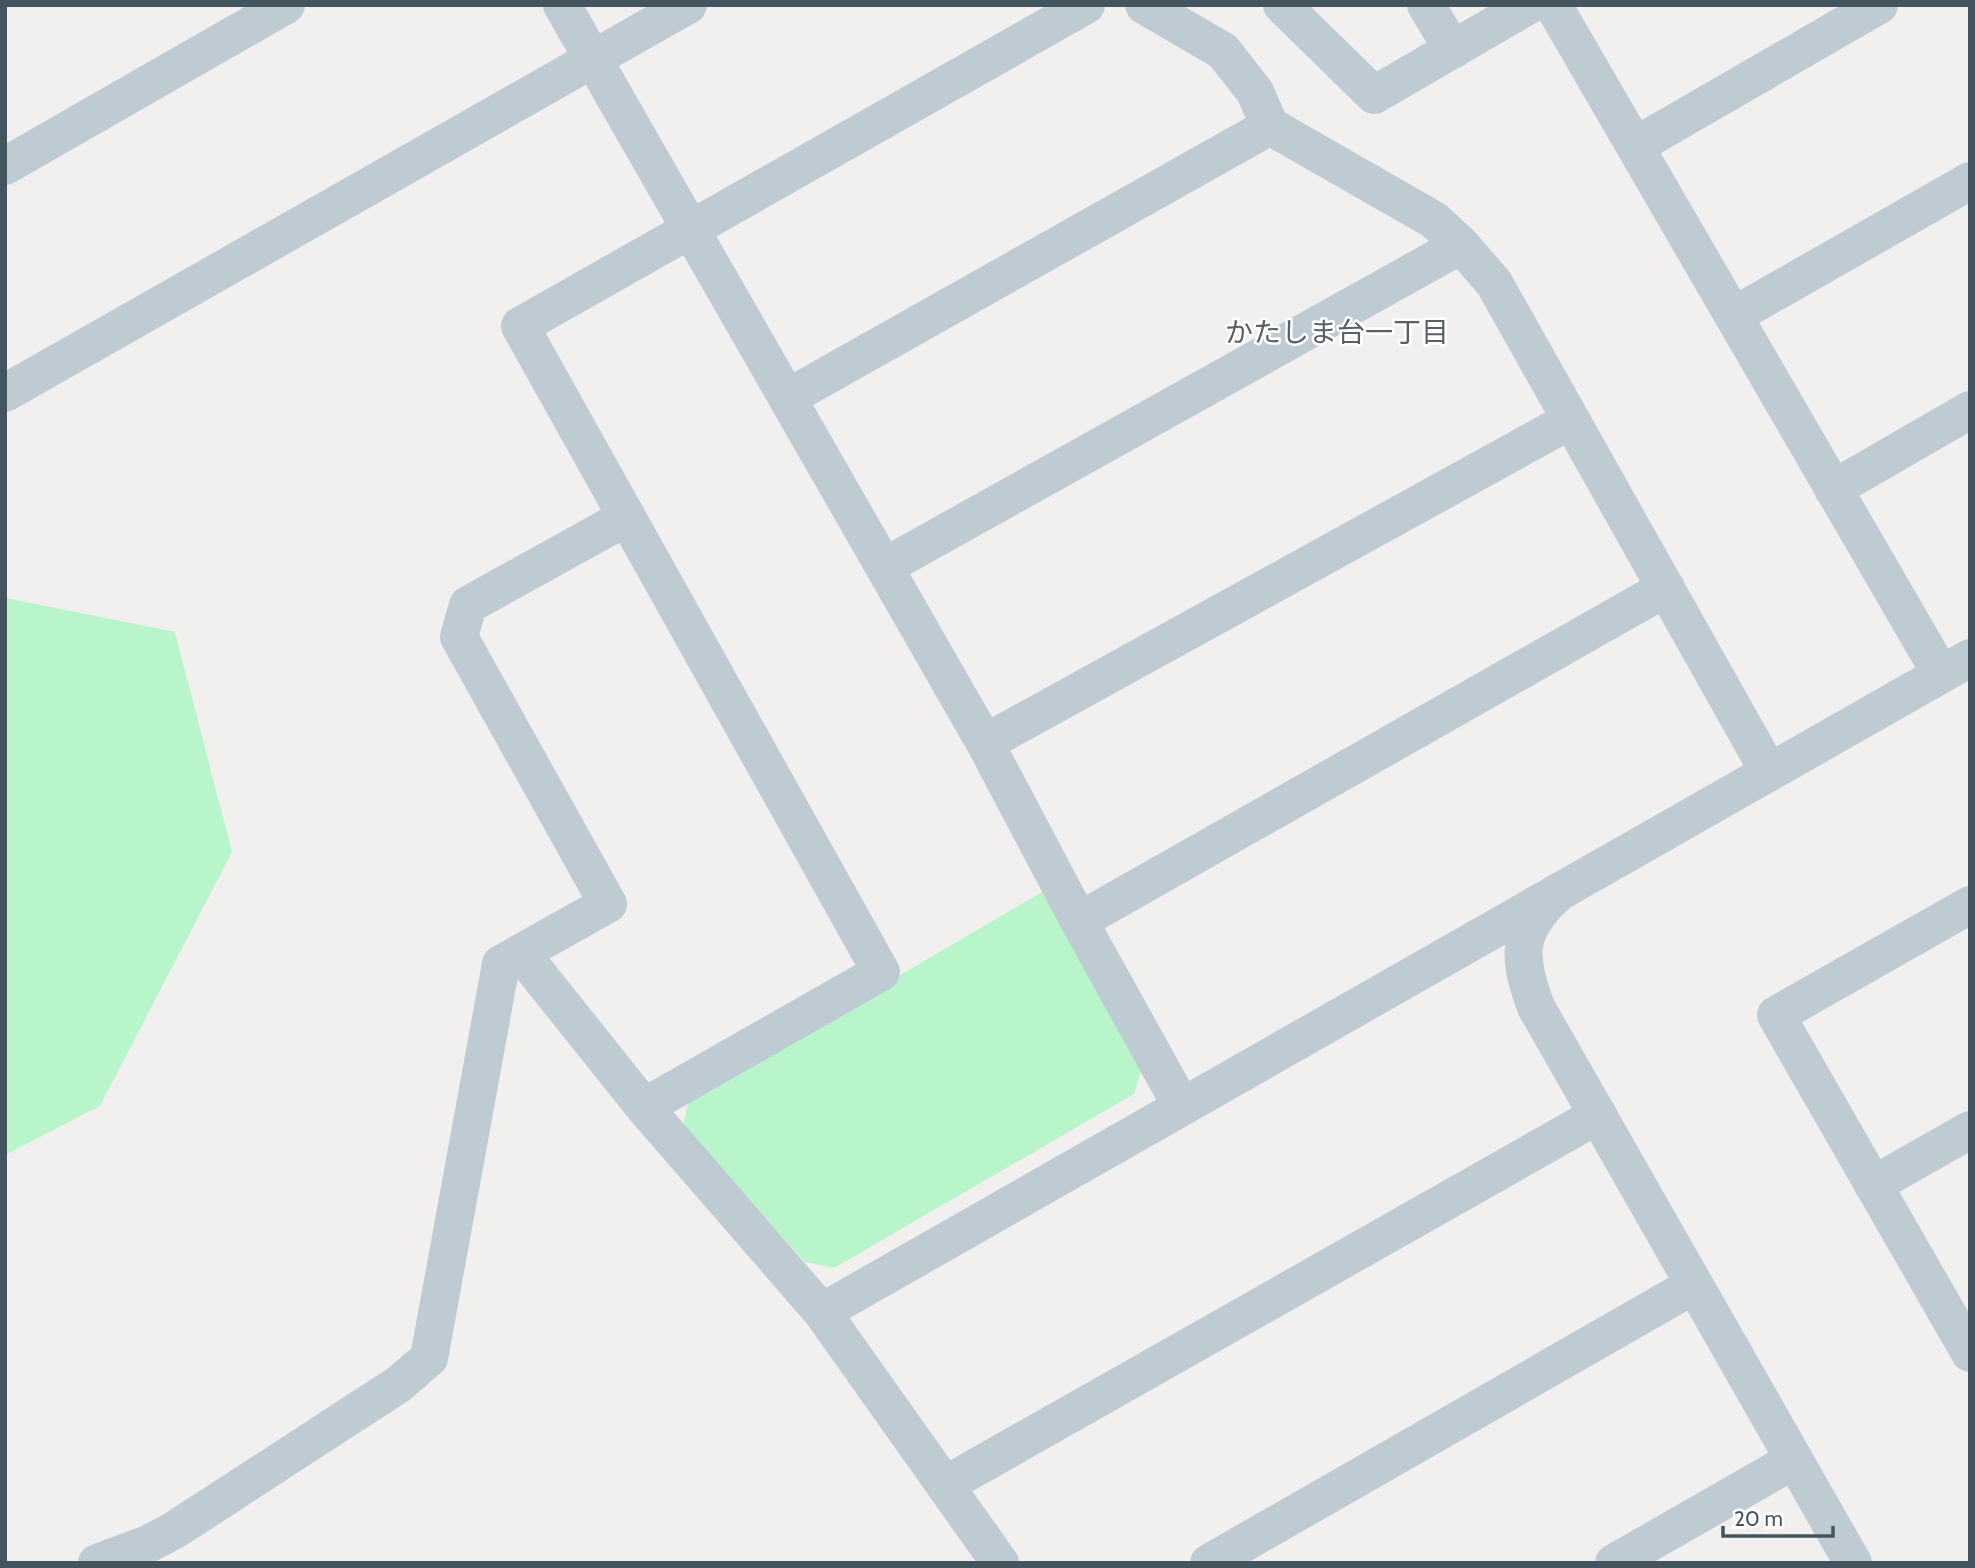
<svg xmlns="http://www.w3.org/2000/svg" width="1975" height="1568" viewBox="0 0 1975 1568" font-family="Cabin,'Noto Sans JP',sans-serif">
<style>
.green{fill:#b8f5ca}
.lines{fill:none;stroke-linecap:round;stroke-linejoin:round}
.minor{stroke:#becbd3;stroke-width:38}
.tertiary{stroke:#becbd3;stroke-width:38}
.labels{text-anchor:middle;stroke-width:5;stroke-linejoin:round;paint-order:stroke}
.neighbourhood-label{font-size:28px;fill:#5a6065;stroke:#fff}
</style>
<rect width="100%" height="100%" fill="#f2efef"/>
<path class="green" d="M5 598 175 632 232 852 100 1106 5 1155Z
M1042 892 1142 1068 1134 1094 834 1268 805 1262 683 1126 689 1099Z"/>
<g class="lines">
<path class="minor" d="M562 5 985 743 1079 921 1182 1107
M1144 5 1223 51 1255 92 1270 126 1434 220 1461 245 1494 283 1769 772
M1282 5 1374 95 1529 5
M1426 5 1453 50
M1553 5 1941 674
M1635 146 1879 5
M5 166 286 5
M1733 316 1970 181
M5 393 688 5
M787 398 1270 126
M1833 489 1970 410
M884 567 1461 245
M985 743 1571 420
M1970 905 1776 1015 1970 1353
M1079 921 1666 588
M521 953 644 1107 822 1312 1000 1563
M644 1107 881 972 520 326 1086 5
M1873 1185 1970 1130
M822 1312 1559 892
M945 1485 1598 1115
M97 1563 148 1544 173 1531 399 1384 429 1358 501 964 608 904 459 637 468 605 627 517
M1209 1563 1694 1285
M1614 1563 1794 1460"/>
<path class="tertiary" d="M1853 1563 1536 1007C1517 956 1516 930 1559 892L1970 658"/>
</g>
<g class="labels">
<g class="neighbourhood-label">
<text x="1337" y="342">かたしま台一丁目</text>
</g>
</g>
<rect width="1975" height="1568" fill="none" stroke="#44555f" stroke-width="14"/>
<path d="M1723 1526v10h110v-10" fill="none" stroke="#44555f" stroke-width="3.5"/>
<text x="1734" y="1526" font-size="21" fill="#44555f" stroke="#ffffff" stroke-width="5" paint-order="stroke">20 m</text>
</svg>
